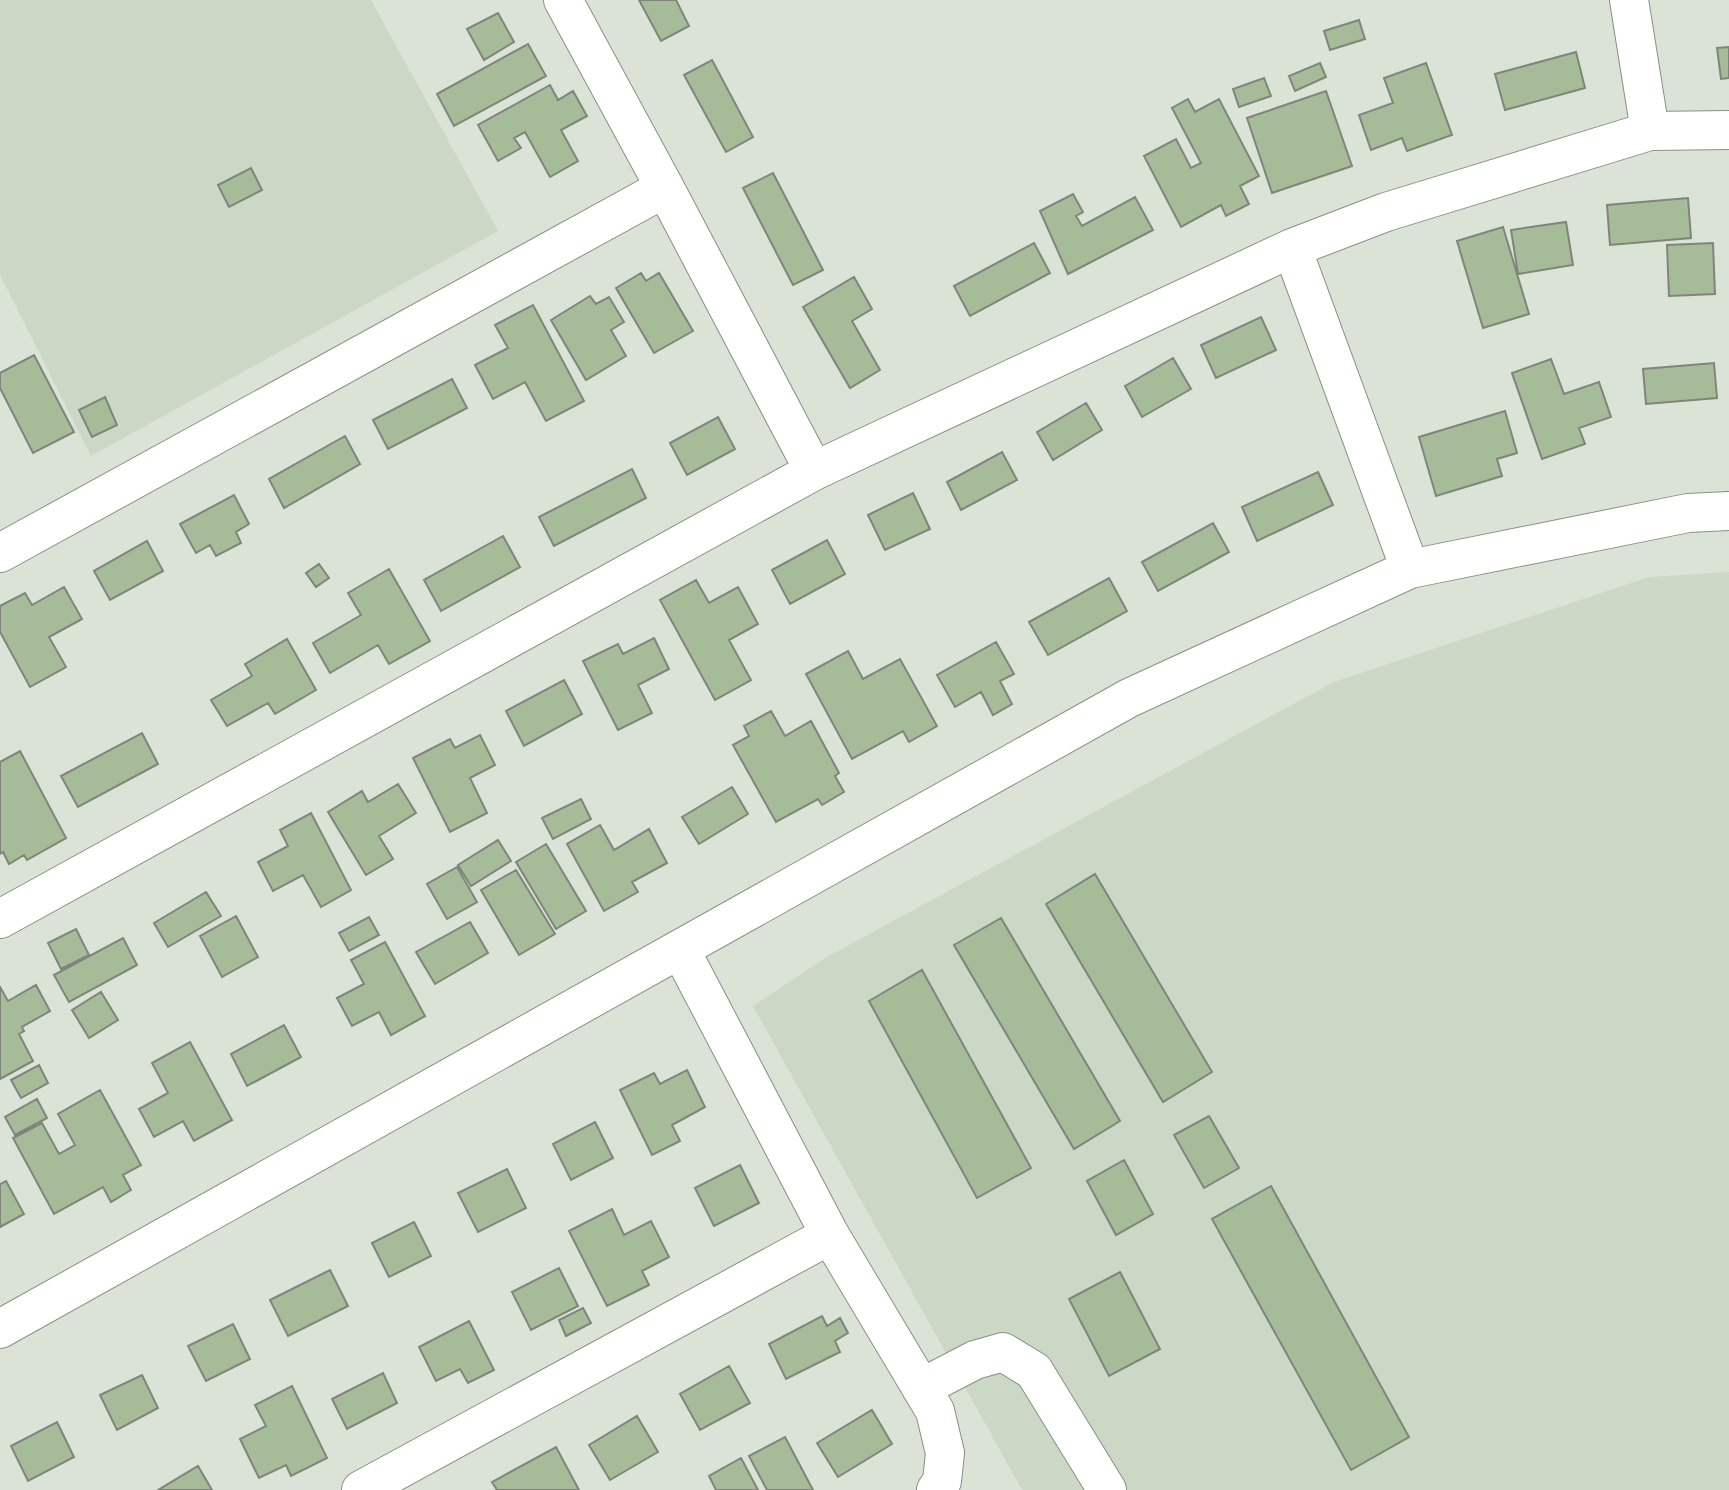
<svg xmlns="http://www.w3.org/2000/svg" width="1729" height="1490" viewBox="0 0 1729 1490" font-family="Overpass,sans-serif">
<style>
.built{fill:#ccd8c6}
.building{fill:#a6bc98;stroke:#7f857b;stroke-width:2}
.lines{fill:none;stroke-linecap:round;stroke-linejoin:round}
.minor-casing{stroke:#899085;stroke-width:40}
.minor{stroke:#fff;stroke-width:38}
</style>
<rect width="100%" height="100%" fill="#dbe3d7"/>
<path class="built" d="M0 0H371L498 231 91 456 0 275Z
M1729 572V1490H1022L753 1006 825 958 1334 682 1649 577Z"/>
<path class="building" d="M639 0H676L689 26 661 41Z
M498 13 514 42 484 60 467 29Z
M1359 20 1365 39 1330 50 1324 31Z
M528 44 546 76 454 126 437 94Z
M1729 47V78L1721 79 1717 48Z
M1576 52 1585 88 1505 110 1495 74Z
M712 60 753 137 726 152 684 75Z
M1320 63 1326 77 1295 91 1289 76Z
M1426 63 1452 135 1407 151 1402 138 1371 150 1359 115 1393 103 1384 78Z
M1264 78 1271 96 1239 107 1233 89Z
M550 85 558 100 573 91 587 116 561 130 578 161 550 177 525 132 514 138 521 148 498 161 478 125Z
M1326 91 1352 166 1272 193 1247 118Z
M1188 99 1195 112 1219 99 1259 176 1240 186 1249 204 1226 216 1221 205 1181 227 1144 156 1176 139 1191 168 1201 163 1172 108Z
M251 168 262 190 229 207 218 185Z
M773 173 823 270 793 285 743 188Z
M1073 194 1083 212 1076 216 1082 226 1135 197 1153 230 1068 274 1040 211Z
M1688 198 1691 238 1610 245 1607 205Z
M1566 222 1573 265 1518 274 1511 230Z
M1503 227 1529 314 1483 328 1457 241Z
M1034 243 1050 273 970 316 954 286Z
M1713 243 1715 294 1669 296 1667 245Z
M641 273 646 281 659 273 693 331 654 353 616 288Z
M854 277 872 309 852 321 880 370 850 388 803 307Z
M590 296 596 304 609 297 624 322 611 330 626 356 586 380 551 320Z
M533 305 584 401 546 421 525 382 493 399 475 365 508 348 495 325Z
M1261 317 1276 350 1216 378 1201 345Z
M34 355 74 432 33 453 0 388V373Z
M1173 358 1191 389 1142 417 1125 386Z
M1551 359 1564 394 1599 382 1611 417 1579 428 1585 444 1542 459 1512 373Z
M1714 363 1717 398 1646 404 1643 369Z
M452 379 467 408 388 449 373 420Z
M105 397 117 425 92 437 79 410Z
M1086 403 1102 430 1053 460 1037 432Z
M1505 411 1517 453 1497 459 1502 476 1436 496 1419 437Z
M718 417 735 449 687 475 670 443Z
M345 436 360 464 284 508 269 479Z
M1002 452 1017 480 961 510 947 482Z
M632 469 646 498 554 546 539 517Z
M1318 472 1333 505 1257 541 1242 507Z
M913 493 930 529 885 550 868 515Z
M234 495 249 524 236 532 241 543 216 556 210 545 196 553 180 524Z
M1213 523 1229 552 1158 591 1142 562Z
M503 536 520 567 441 611 424 580Z
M827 540 845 574 790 604 772 570Z
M147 541 163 571 110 600 94 571Z
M319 564 329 578 316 587 306 573Z
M389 569 430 641 389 664 378 645 330 673 313 643 361 615 348 593Z
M1109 578 1127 611 1048 655 1029 622Z
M696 580 709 603 738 587 758 624 729 640 751 680 715 700 660 600Z
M64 587 82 619 49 637 66 667 30 687 0 632V606L25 593 32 605Z
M654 638 669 669 638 685 652 713 618 730 583 661 618 644 623 654Z
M287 639 316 690 275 714 268 703 227 726 211 700 252 676 245 664Z
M996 642 1014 674 1000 681 1012 704 993 715 981 692 955 707 937 675Z
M848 651 863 679 900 659 937 726 909 742 903 731 852 759 806 674Z
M564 680 582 714 524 746 506 711Z
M771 711 785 736 811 721 839 773 835 776 844 792 822 805 818 799 776 822 733 745 749 736 744 726Z
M142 733 158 764 78 807 61 776Z
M480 735 495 765 470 778 487 813 450 832 413 758 450 739 455 748Z
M20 751 66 838 27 860 24 855 9 864 3 852 0 854V762Z
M398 784 416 813 379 836 393 859 366 875 328 812 362 791 368 802Z
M732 787 748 814 699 844 682 817Z
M581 799 591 819 553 839 542 818Z
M311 813 351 890 321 907 303 875 273 891 258 862 288 846 280 830Z
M600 825 614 850 649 829 667 863 632 882 638 892 604 911 567 844Z
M498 840 511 861 471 886 458 865Z
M546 844 586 911 556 929 516 862Z
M457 867 477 902 447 919 427 884Z
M516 870 555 934 519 955 481 890Z
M1095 874 1212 1072 1163 1102 1046 904Z
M206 892 221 916 168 947 154 923Z
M236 916 258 957 222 977 200 936Z
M369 917 379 935 349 951 339 933Z
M1001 918 1120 1121 1074 1149 954 945Z
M470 922 488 953 435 984 416 952Z
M76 929 89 955 61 969 48 943Z
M123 938 137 965 69 1002 54 975Z
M385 942 425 1016 391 1035 379 1012 352 1026 337 998 364 984 351 960Z
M922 970 1031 1168 977 1198 869 1001Z
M36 985 50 1011 22 1027 24 1031 19 1034 33 1061 0 1079V987L8 1001Z
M101 992 118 1020 89 1038 72 1010Z
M284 1025 301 1057 247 1086 231 1054Z
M190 1042 232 1120 194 1141 183 1121 154 1137 139 1109 168 1093 152 1063Z
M39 1065 48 1083 21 1098 11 1080Z
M687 1070 705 1107 672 1125 680 1141 652 1155 620 1090 654 1073 660 1084Z
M100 1090 141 1165 123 1175 131 1190 111 1202 103 1187 54 1214 13 1138 42 1123 59 1154 75 1145 58 1114Z
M37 1099 47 1118 15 1135 5 1117Z
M1209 1116 1239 1168 1204 1188 1174 1135Z
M595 1122 613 1158 571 1180 553 1144Z
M1124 1160 1153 1214 1116 1235 1087 1181Z
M740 1165 759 1203 714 1226 695 1188Z
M507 1169 526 1208 478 1232 458 1193Z
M6 1181 24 1214 0 1227V1184Z
M1271 1186 1409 1437 1351 1470 1212 1219Z
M612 1209 624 1235 651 1221 669 1257 642 1271 649 1285 607 1306 569 1231Z
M414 1222 431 1256 389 1277 372 1243Z
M559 1268 578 1306 531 1330 512 1292Z
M330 1270 348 1306 288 1336 270 1300Z
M1120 1272 1160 1349 1109 1376 1069 1299Z
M583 1308 591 1323 566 1336 559 1320Z
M822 1316 827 1326 840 1318 848 1333 835 1341 840 1352 786 1379 769 1344Z
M469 1321 494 1370 468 1383 460 1369 436 1381 419 1347Z
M233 1324 250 1359 206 1381 188 1346Z
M729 1366 750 1403 700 1430 680 1394Z
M383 1373 397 1403 347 1429 332 1399Z
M142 1375 158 1408 117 1430 100 1395Z
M292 1386 327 1458 291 1476 286 1465 259 1478 240 1439 266 1426 255 1405Z
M872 1410 892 1444 838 1477 817 1443Z
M637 1416 658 1452 610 1480 589 1445Z
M57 1422 74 1457 28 1481 11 1446Z
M785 1437 813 1490H767L749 1456Z
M556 1447 579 1490H497L492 1482Z
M741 1458 758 1490H716L709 1476Z
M198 1466 212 1490H158Z"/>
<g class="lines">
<defs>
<path id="minor" d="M1629 0 1650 131 1729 130
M665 188 814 471
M1292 248 1410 569
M0 553 665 188 563 0
M0 919 814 471 1292 248 1386 212 1650 131
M680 949 830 1235 935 1411 945 1453 942 1481 936 1490
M0 1329 1129 698 1410 569 1688 513 1729 511
M921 1388 975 1360 1003 1352 1034 1371 1107 1490
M361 1490 830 1235"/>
</defs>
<use href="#minor" class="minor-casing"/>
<use href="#minor" class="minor"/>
</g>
</svg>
